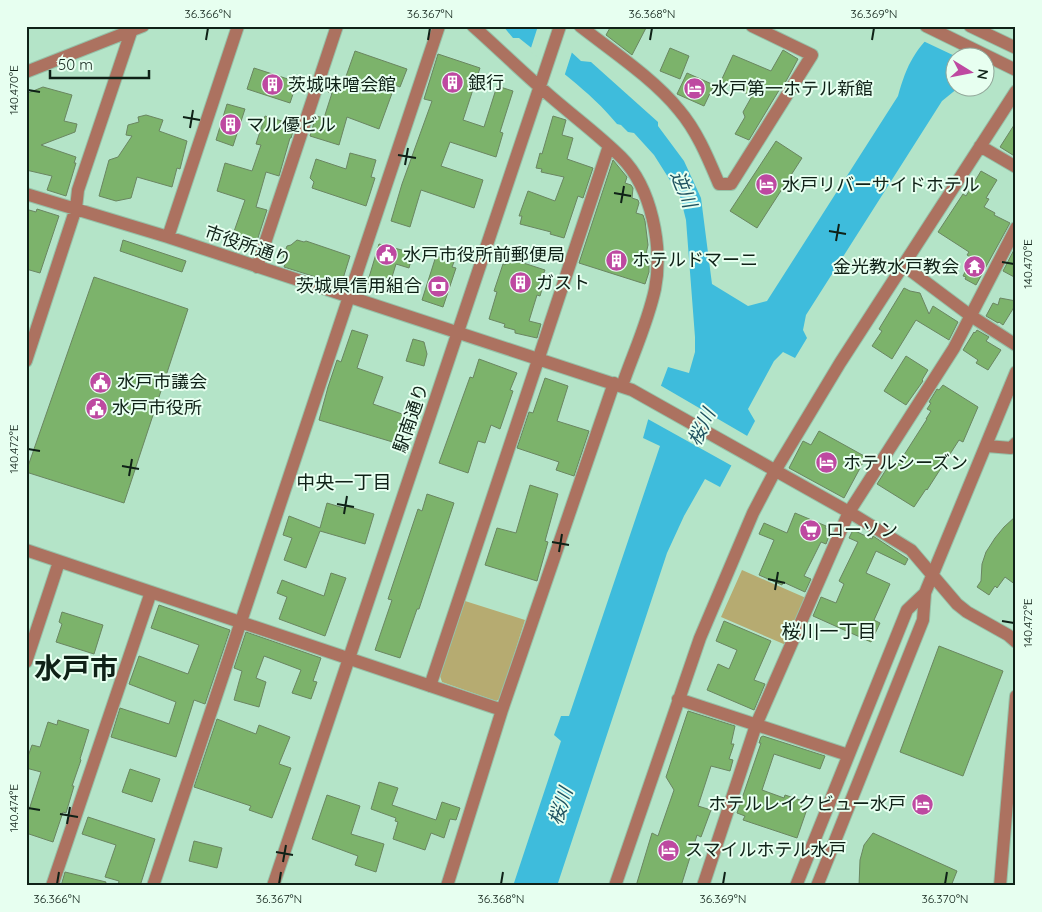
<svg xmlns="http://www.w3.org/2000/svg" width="1042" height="912" viewBox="0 0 1042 912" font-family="Quicksand,'Noto Sans JP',sans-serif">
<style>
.green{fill:#b6ab71}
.water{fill:#3ebcdc}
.pier{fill:#b4e4c8}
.building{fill:#7cb36b;stroke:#6a8661}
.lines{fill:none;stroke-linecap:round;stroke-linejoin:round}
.minor-casing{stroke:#96c1a8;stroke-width:14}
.minor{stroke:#ac7260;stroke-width:12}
.ticks{fill:none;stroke:#0f2117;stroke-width:2}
.labels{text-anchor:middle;stroke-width:4;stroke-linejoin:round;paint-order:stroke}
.poi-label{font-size:18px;fill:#0f2117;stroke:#e7fff0;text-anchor:start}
.street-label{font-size:18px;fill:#0f2117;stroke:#e7fff0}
.water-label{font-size:19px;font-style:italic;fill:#1f5260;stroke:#e7fff0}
.neighbourhood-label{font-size:19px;fill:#0f2117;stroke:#e7fff0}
.town-label{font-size:28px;font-weight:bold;fill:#0f2117;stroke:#e7fff0}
.neatline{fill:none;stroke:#0f2117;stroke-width:2}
.ticks-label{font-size:12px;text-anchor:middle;fill:#0f2117}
</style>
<rect width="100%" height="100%" fill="#b4e4c8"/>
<path class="green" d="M742 570 806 598 786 645 721 617Z
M465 601 525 620 500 699 496 701 442 682 440 676Z"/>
<path class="water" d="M503 26H543L581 61 591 62 658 122V126L684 161 701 198 712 284 748 306 767 301 898 96C907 64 915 49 940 26L979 57 954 58V88H958L942 101 806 315 803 330 807 338 795 358 783 352 774 361 748 409 755 421 720 487 705 479 684 516 667 553 557 886H513L561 741 554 735 561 716H569L660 446 643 438 648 420 668 367 689 373 695 352V337L686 220 680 196 654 155 634 133 628 132 621 125 617 124C590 91 552 65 519 38H513Z"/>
<path class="pier" d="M538 26H547L573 49 564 77 530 51Z
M936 26H999L982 58 957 57 921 40Z
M658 384 749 437 734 467 646 418Z"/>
<path class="building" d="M611 26H647L632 55 606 35Z
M670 48 689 56 680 79 660 71Z
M783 50 798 59 790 74 782 88 781 87 749 140 735 134 745 117 743 112 752 96 721 81 733 55 771 71Z
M355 51 407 69 400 87 395 85 379 129 347 117 339 145 310 136 316 116 324 118 332 93 328 92 333 79 344 82Z
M438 54 480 68 463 120 484 127 497 86 513 91 500 132 503 133 496 157 450 142 441 166 483 180 474 208 421 190 410 227 391 221 402 184 432 101 424 99Z
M254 68 297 82 290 103 247 89Z
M687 73 714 85 704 106 677 94Z
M43 87 72 95 64 121 77 124 75 132 41 145 76 157 74 163H76L66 196 47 190 52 176 26 170V105L28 93Z
M227 104 245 109 233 146 216 140Z
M146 115 163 120 159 131 187 141 180 169 177 168 172 187 137 177 131 198 116 201 99 196 109 160 118 157 132 136 126 135 128 125 139 122 138 117Z
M265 116 295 125 291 138H290L279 176 266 172 256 207 267 210 255 247 252 250 230 243 245 200 217 191 225 163 252 171 261 145 256 144Z
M553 116 566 120 562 135 573 138 567 159 593 168 583 198 578 196 564 238 550 234 551 232 520 224 522 216H519L528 191 555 201 564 177 541 172 542 169 536 168 540 153 542 154Z
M1016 122V157L1000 147Z
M776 141 802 158 757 228 730 211Z
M350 153 376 160 371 177 375 178 366 206 312 188 314 182 310 178 316 159 346 169Z
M613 160 627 177 625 183 631 185 633 188 632 198 638 200 639 203 636 213 643 215 645 221 648 245 646 254 649 255V272L645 284 579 263Z
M981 171 997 180 986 198 989 199 984 207 995 213 994 215 1010 223 976 285 965 279 966 277 963 276 972 258 967 255 969 252 938 232 963 194 966 196Z
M37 209 59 216 40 273 26 269V219L29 210 36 212Z
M123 240 186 261 182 272 120 251Z
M297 240 304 242 306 241 350 256 341 285 284 267 287 258 283 257 287 246 291 245Z
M379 244 413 253 409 268 396 264 388 290 367 284Z
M1016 246V278L1003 271Z
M436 256 454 262 452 267 456 268 443 307 422 300Z
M508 258 545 270 543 275 546 276 540 296 537 295 529 321 541 324 537 338 515 333V330L504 327 505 324 489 319 497 292 494 291 503 264 505 265Z
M94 277 188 309 124 503 26 472Z
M904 288 910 291 920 293 929 314 933 306 958 322 949 340 916 320 892 359 872 346 882 331 879 329Z
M1000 298 1016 301V304L1003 325 999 322 998 323 986 316 993 303 998 305Z
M352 330 368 335 357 368 383 377 373 404 405 415 396 443 319 420 328 387 337 360 341 362Z
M977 330 989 337 986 341 1001 350 988 370 976 363 978 360 963 350 974 332 975 333Z
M413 339 424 342 427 354 424 366 406 361Z
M906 356 928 370 922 380 923 381 906 405 884 391Z
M479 359 517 373 510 390 513 391 500 429 491 425 485 443 478 441 468 473 439 463 470 377 473 378Z
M545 378 568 386 557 421 589 431 574 476 556 470 559 462 517 448 529 412 533 413Z
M943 385 978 407 963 442 959 440 927 490 926 489 914 507 877 484 889 465 895 469 927 419H926L931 411 927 409 931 403 929 402 937 389 939 390Z
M819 431 866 457 844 498 789 468 803 441 811 445Z
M530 485 558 494 545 541 548 542 537 581 485 565 497 528 516 533Z
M427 494 454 503 419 609H417L400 658 375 650 392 600 388 599 418 509 422 511Z
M327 503 344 508 346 506 374 514 365 544 320 531 306 568 284 560 292 538 283 535 289 516 320 528Z
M795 513 826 526 825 528 831 531 826 544 821 542 804 576 811 579 805 592 783 582 782 585 759 575 774 540 759 534 764 523 787 533Z
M1016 516V585L1005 577 997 588 995 586 989 595 977 587 981 581 982 564 986 552 995 538 1004 527Z
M853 530 872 539 873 536 908 559 905 565 876 551 866 573 890 584 874 620 880 623 871 642 813 616 821 597 836 603 844 584 839 581 858 542 849 538Z
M331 573 346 578 325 636 279 619 287 597 277 593 282 580 324 596Z
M159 605 230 630 205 704 194 700 176 757 111 737 120 708 169 724 176 702 129 684 139 656 188 674 199 645 151 628Z
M62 612 103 625 94 654 56 642 62 624 59 622Z
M724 621 771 641 754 680 765 684 754 710 707 690 718 664 729 669 737 650 716 641Z
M246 632 321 658 313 681 317 682 311 699 292 693 301 670 264 656 256 678 266 682 259 707 234 700 242 671 234 668Z
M939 646 1003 671 963 776 900 752Z
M688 711 735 726 731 744H734L729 759 733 760 730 771 711 766 698 806 711 810 701 837 697 835 681 886H636L652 833 658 836 674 790 666 777Z
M217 719 256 734 259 725 290 737 279 764 291 768 272 818 249 810 251 806 194 787Z
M58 720 89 730 80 759 81 760 72 786H74L66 813 63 812 53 842 26 833V809L29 810 41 772 26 768V762L32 745 40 747 48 722 57 725Z
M763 736 825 756 820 769 774 754 762 790 784 798 785 795 803 801 801 808 807 809 797 838 743 820 745 816 737 813 761 743H759L761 737Z
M130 769 160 779 152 802 122 792Z
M379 782 398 788 392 805 436 820 442 802 460 808 456 820 450 819 444 838 431 833 425 850 393 839 398 822 395 821 396 818 371 809Z
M327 795 360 806 351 834 384 844 376 872 355 865 358 856 312 839Z
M88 817 155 839 140 886H118L119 881 105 877 116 845 82 834Z
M873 833 957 871 951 886H859L860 860 864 845Z
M194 841 222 848 217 868 189 861Z
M65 872 106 882 105 886H61Z"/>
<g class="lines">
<defs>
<path id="minor" d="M473 26C499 49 523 73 549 95 573 116 599 135 621 157 652 188 663 247 655 289 648 322 633 354 622 386
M580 26C612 51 654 79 679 110 697 131 708 158 719 184H731L812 55 752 26
M926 26 1016 70
M970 26 1016 48
M26 72 143 26
M980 146 1016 167
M26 194 168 237 632 390 849 512 911 550 957 604 967 612 1008 635 1016 642
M168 237 238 26
M903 265 971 316 1016 345
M257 267 337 26
M26 361 76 208 78 190 131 32
M987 446 1011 448 1016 443
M26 550 502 710
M26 662 59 562
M430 686 609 146
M678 699 848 755
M52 886 151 592
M153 886 439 26
M273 886 560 26
M447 886 502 710 614 383
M615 886 700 638 753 513 775 471 840 363 1016 91
M703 886 756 725 849 512 954 348 1016 228
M796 886 907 610 925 593
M817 886 923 620 925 593 1016 372
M1000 886 1016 696"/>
</defs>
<use href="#minor" class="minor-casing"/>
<use href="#minor" class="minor"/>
</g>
<path class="ticks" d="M206 40 208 28M428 40 430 28M650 40 652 28M872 40 874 28M28 90 40 92M183 117 200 120M190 128 193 110M398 155 416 158M405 165 408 148M614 193 631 196M621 203 624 186M829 231 846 234M836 241 839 224M1002 262 1014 264M28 449 40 451M122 466 139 469M129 476 132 459M337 504 354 507M344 514 347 496M552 542 569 545M559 552 562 534M768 579 785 583M775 590 778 572M1002 621 1014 623M28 808 40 810M60 814 78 817M67 824 70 807M276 852 293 855M283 862 286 845M57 884 59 872M279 884 281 872M501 884 503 872M723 884 725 872M945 884 947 872"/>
<defs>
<symbol id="building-disc" viewBox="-11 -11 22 22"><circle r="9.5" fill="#be49a1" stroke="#e7fff0"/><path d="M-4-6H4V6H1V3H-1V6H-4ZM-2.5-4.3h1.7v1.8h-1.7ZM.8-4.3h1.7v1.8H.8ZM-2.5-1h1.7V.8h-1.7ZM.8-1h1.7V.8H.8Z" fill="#fff"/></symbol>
<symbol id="hotel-disc" viewBox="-11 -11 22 22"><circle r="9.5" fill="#be49a1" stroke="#e7fff0"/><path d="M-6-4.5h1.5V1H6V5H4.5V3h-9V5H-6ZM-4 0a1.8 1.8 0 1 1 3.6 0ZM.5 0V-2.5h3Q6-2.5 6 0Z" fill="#fff"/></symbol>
<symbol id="civic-disc" viewBox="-11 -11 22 22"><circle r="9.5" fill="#be49a1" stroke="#e7fff0"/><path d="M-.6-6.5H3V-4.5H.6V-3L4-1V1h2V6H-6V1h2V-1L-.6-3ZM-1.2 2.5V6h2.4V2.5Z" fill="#fff"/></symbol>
<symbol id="temple-disc" viewBox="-11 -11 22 22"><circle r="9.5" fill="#be49a1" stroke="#e7fff0"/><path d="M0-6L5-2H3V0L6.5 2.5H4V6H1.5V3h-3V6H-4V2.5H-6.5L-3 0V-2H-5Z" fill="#fff"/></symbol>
<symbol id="bank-disc" viewBox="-11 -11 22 22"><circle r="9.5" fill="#be49a1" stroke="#e7fff0"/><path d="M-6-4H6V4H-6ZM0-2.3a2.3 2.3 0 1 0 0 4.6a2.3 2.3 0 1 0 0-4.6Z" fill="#fff"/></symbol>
<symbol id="supermarket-disc" viewBox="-11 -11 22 22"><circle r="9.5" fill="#be49a1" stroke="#e7fff0"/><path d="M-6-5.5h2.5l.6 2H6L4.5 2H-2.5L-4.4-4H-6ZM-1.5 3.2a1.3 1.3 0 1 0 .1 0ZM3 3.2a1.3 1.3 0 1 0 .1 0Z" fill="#fff"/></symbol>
</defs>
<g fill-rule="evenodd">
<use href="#building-disc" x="440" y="70" width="25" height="25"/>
<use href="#building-disc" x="260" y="72" width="25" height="25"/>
<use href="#hotel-disc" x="682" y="76" width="25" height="25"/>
<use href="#building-disc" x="218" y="112" width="25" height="25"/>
<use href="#hotel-disc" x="754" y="172" width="25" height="25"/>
<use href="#civic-disc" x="374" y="242" width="25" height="25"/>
<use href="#building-disc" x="604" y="248" width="25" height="25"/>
<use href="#temple-disc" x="962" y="254" width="25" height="25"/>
<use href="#building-disc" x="508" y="270" width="25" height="25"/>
<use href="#bank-disc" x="426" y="274" width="25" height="25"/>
<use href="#civic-disc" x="88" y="370" width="25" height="25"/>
<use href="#civic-disc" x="84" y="396" width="25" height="25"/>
<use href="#hotel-disc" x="814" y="450" width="25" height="25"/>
<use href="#supermarket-disc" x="798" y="518" width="25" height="25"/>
<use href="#hotel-disc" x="910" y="792" width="25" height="25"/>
<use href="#hotel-disc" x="656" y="838" width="25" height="25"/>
</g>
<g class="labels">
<g class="poi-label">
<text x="468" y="89">銀行</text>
<text x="288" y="91">茨城味噌会館</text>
<text x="711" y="95">水戸第一ホテル新館</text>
<text x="246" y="131">マル優ビル</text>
<text x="782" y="191">水戸リバーサイドホテル</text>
<text x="403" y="261">水戸市役所前郵便局</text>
<text x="632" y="266">ホテルドマーニ</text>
<text x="959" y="273" text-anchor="end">金光教水戸教会</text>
<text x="536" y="289">ガスト</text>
<text x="422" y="292" text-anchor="end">茨城県信用組合</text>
<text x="117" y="388">水戸市議会</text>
<text x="112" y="414">水戸市役所</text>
<text x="843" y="469">ホテルシーズン</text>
<text x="826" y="536">ローソン</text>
<text x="906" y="810" text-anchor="end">ホテルレイクビュー水戸</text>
<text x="685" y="856">スマイルホテル水戸</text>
</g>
<g class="street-label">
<text transform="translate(248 246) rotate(19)" y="6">市役所通り</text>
<text transform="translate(411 418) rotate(-71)" y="6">駅南通り</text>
</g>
<g class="water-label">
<text transform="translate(684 189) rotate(68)" y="7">逆川</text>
<text transform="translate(701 427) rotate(-64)" y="7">桜川</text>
<text transform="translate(560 806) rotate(-72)" y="7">桜川</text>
</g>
<g class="neighbourhood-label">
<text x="344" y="489">中央一丁目</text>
<text x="829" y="638">桜川一丁目</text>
</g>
<g class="town-label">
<text x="76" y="678">水戸市</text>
</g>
</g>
<rect width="1042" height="912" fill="none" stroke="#e7fff0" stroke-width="55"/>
<g transform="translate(970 72) rotate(100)"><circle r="24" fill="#e7fff0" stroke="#91a699"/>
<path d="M0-4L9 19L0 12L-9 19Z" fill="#be49a1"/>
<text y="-8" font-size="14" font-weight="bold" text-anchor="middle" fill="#0f2117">N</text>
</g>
<path d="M50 70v8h99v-8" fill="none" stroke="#0f2117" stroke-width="2.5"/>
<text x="58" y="70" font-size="15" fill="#0f2117" stroke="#e7fff0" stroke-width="4" paint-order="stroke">50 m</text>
<rect x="28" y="28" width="986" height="856" class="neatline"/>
<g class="ticks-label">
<text x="208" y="18">36.366°N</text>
<text x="430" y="18">36.367°N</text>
<text x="652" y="18">36.368°N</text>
<text x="874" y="18">36.369°N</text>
<text transform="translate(14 90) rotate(-90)" y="4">140.470°E</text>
<text transform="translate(1028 264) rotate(-90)" y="4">140.470°E</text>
<text transform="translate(14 449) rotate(-90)" y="4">140.472°E</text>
<text transform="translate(1028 623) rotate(-90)" y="4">140.472°E</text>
<text transform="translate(14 808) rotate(-90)" y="4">140.474°E</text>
<text x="57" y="903">36.366°N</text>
<text x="279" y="903">36.367°N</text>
<text x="501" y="903">36.368°N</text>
<text x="723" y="903">36.369°N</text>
<text x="945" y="903">36.370°N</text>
</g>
</svg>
